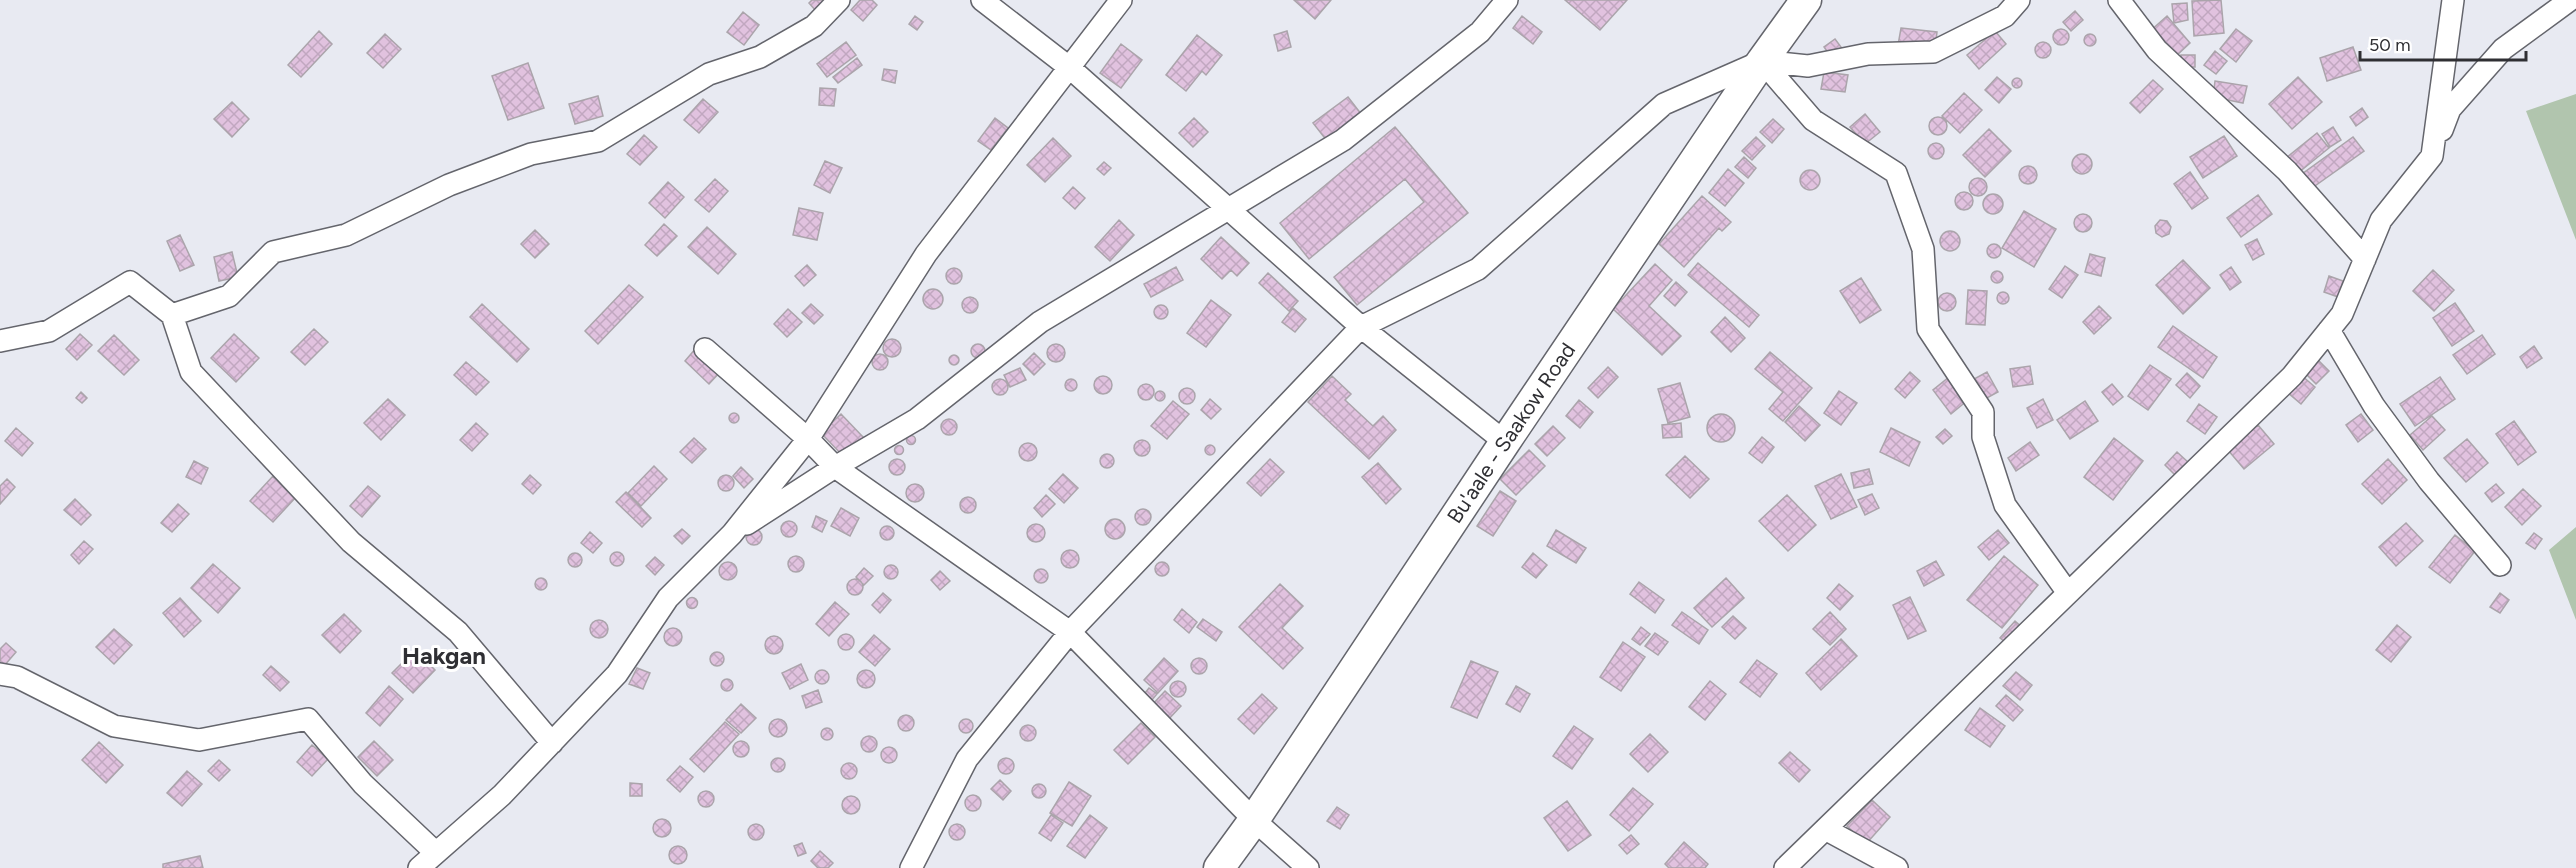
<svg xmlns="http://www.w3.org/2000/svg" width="2576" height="868" viewBox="0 0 2576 868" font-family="Figtree,sans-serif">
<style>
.green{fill:#b1c5ae}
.building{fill:url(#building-cross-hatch);stroke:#aba4ab;stroke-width:1.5}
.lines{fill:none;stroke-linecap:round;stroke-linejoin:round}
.street-casing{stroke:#64656c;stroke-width:24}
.secondary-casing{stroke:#64656c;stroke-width:33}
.street{stroke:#fff;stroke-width:21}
.secondary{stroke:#fff;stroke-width:30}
.labels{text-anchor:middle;stroke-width:6;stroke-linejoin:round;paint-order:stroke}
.street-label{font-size:21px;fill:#2f2f33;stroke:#fff}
.quarter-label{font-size:24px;font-weight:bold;fill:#2f2f33;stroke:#fff}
</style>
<defs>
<pattern id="building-cross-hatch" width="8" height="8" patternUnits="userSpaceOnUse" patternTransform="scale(1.5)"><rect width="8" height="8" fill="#e1c2df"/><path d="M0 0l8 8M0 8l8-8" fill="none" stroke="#c1a7c0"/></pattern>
</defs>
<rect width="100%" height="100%" fill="#e8eaf2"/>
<path class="green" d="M2576 94V240L2526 111Z
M2576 527V620L2549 550Z"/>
<path class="building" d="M812 0H822L825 4 816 11 809 3Z
M860 0H872L877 5 863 21 851 10Z
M1294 0H1331L1315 19Z
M1565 0H1627L1600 30Z
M2221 0 2224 33 2194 36 2192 1Z
M2187 3 2188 20 2174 23 2172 4Z
M2075 11 2083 20 2071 31 2063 22Z
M743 12 759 25 744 45 727 32Z
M915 16 923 22 917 30 909 24Z
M1522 16 1542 32 1533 44 1513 28Z
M2167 16 2190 43 2173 59 2149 32Z
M1901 28 1937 32 1935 49 1898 45Z
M2236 29 2252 41 2236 62 2220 49Z
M2053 37a8 8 0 1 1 16 0a8 8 0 1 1-16 0Z
M319 31 332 44 301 77 288 65Z
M1287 31 1291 47 1278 51 1274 35Z
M1995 31 2006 44 1979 69 1967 55Z
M385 34 401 49 383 68 367 53Z
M2084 40a6 6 0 1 1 12 0a6 6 0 1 1-12 0Z
M1197 35 1222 55 1206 75 1202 71 1186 91 1166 75Z
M1835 39 1844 51 1833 60 1824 47Z
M2035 50a8 8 0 1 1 16 0a8 8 0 1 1-16 0Z
M846 42 856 55 827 77 817 64Z
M1121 44 1142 60 1121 88 1100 73Z
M2353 47 2361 70 2327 81 2320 58Z
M2215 51 2227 61 2216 74 2204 65Z
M2181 55H2195V67H2181Z
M857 58 862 65 838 83 833 77Z
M528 63 544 108 508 120 492 76Z
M884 69 897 71 895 83 882 80Z
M1824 72 1848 75 1845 92 1821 89Z
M1997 77 2011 89 1999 103 1985 90Z
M2298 77 2322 102 2292 129 2269 104Z
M2012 83a5 5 0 1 1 10 0a5 5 0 1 1-10 0Z
M2153 80 2163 89 2140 113 2130 103Z
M2215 81 2247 86 2243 103 2213 97Z
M820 88 836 89 834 106 819 105Z
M1964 93 1982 110 1960 133 1942 116Z
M598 96 603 116 575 124 569 104Z
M1348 97 1362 115 1327 141 1313 123Z
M703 99 718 112 699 133 684 120Z
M232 102 249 119 232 137 214 119Z
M2362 108 2368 117 2356 126 2350 117Z
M1865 114 1880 132 1865 144 1850 127Z
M1929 126a9 9 0 1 1 18 0a9 9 0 1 1-18 0Z
M995 118 1008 128 991 150 978 141Z
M1194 118 1208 132 1193 147 1179 133Z
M1773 119 1784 129 1772 143 1760 132Z
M1395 127 1468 213 1357 305 1334 277 1424 202 1405 179 1309 259 1280 223Z
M2333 127 2341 140 2330 147 2322 134Z
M1989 129 2011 151 1985 177 1963 155Z
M2317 133 2329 148 2298 173 2286 158Z
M644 135 657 147 640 165 627 154Z
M2224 136 2237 156 2203 178 2190 157Z
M1756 137 1765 146 1752 160 1742 151Z
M2353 137 2364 151 2312 188 2302 174Z
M1053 138 1071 156 1045 182 1027 165Z
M1928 151a8 8 0 1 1 16 0a8 8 0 1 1-16 0Z
M2072 164a10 10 0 1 1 20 0a10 10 0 1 1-20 0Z
M1744 157 1756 168 1748 178 1735 167Z
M825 161 842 168 830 193 814 185Z
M1104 162 1111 168 1104 175 1097 169Z
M2019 175a9 9 0 1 1 18 0a9 9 0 1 1-18 0Z
M1728 169 1744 183 1725 206 1709 193Z
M1800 180a10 10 0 1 1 20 0a10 10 0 1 1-20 0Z
M2190 172 2208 198 2192 209 2174 184Z
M1969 187a9 9 0 1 1 18 0a9 9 0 1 1-18 0Z
M715 179 728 191 709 212 695 200Z
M668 182 684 197 665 218 649 203Z
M1073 187 1085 198 1075 209 1063 198Z
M1955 201a9 9 0 1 1 18 0a9 9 0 1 1-18 0Z
M1983 204a10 10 0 1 1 20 0a10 10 0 1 1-20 0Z
M2258 195 2272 214 2241 237 2227 218Z
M1702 196 1731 222 1722 231 1719 228 1684 267 1659 244Z
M799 208 823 213 817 240 793 235Z
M2024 211 2056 229 2034 267 2002 248Z
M2074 223a9 9 0 1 1 18 0a9 9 0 1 1-18 0Z
M1119 220 1134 235 1110 261 1095 247Z
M2160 220 2167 221 2171 227 2169 234 2162 237 2156 233 2155 226Z
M664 224 677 236 657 256 645 245Z
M707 227 736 254 718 274 688 247Z
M535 230 549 244 535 258 521 244Z
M1940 241a10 10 0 1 1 20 0a10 10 0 1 1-20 0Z
M180 235 194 265 180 271 167 241Z
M1221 237 1249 263 1237 276 1231 270 1222 279 1201 259Z
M2257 239 2264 254 2253 260 2245 245Z
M1987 251a7 7 0 1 1 14 0a7 7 0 1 1-14 0Z
M232 252 238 277 219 281 214 257Z
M2090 254 2105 258 2101 276 2085 272Z
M2183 260 2210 288 2183 314 2156 285Z
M1698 263 1759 315 1749 327 1688 275Z
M1655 264 1672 280 1649 306 1681 336 1662 355 1613 309Z
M807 265 816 275 804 286 795 276Z
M2065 266 2078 275 2062 298 2049 289Z
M1176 267 1183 280 1151 297 1144 284Z
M2231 267 2241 282 2230 290 2220 275Z
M946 276a8 8 0 1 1 16 0a8 8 0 1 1-16 0Z
M2433 270 2454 290 2434 311 2413 291Z
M1991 277a6 6 0 1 1 12 0a6 6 0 1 1-12 0Z
M1268 273 1298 301 1289 311 1259 283Z
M2329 276 2343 281 2338 297 2324 292Z
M1861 278 1881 310 1860 323 1840 291Z
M1676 282 1687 292 1675 306 1664 296Z
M629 285 643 297 598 344 585 331Z
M923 299a10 10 0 1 1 20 0a10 10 0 1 1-20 0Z
M1968 290 1987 291 1985 325 1966 324Z
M1997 298a6 6 0 1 1 12 0a6 6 0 1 1-12 0Z
M1938 302a9 9 0 1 1 18 0a9 9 0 1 1-18 0Z
M962 305a8 8 0 1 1 16 0a8 8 0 1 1-16 0Z
M1211 300 1231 315 1206 347 1187 333Z
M2455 303 2474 331 2452 346 2433 318Z
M482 304 529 349 517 362 470 317Z
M811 304 823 315 814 324 802 313Z
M1154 312a7 7 0 1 1 14 0a7 7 0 1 1-14 0Z
M2099 306 2111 318 2094 334 2083 322Z
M1293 308 1306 319 1295 332 1282 322Z
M788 309 802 322 787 337 774 324Z
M1725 317 1745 338 1731 352 1711 332Z
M2173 326 2217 357 2203 378 2158 347Z
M314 329 328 342 305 365 291 352Z
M80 334 92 345 77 360 66 349Z
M234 334 259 358 236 382 211 358Z
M114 335 139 360 124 375 98 351Z
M2482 335 2495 354 2467 374 2453 355Z
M883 348a9 9 0 1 1 18 0a9 9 0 1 1-18 0Z
M971 351a7 7 0 1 1 14 0a7 7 0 1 1-14 0Z
M1047 353a9 9 0 1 1 18 0a9 9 0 1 1-18 0Z
M2534 346 2542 358 2527 368 2520 357Z
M696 348 721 371 709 384 685 361Z
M1770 352 1812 388 1783 421 1769 409 1783 392 1755 369Z
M1034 353 1045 364 1034 375 1023 364Z
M872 362a8 8 0 1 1 16 0a8 8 0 1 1-16 0Z
M949 360a5 5 0 1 1 10 0a5 5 0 1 1-10 0Z
M2317 359 2329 371 2316 384 2304 372Z
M466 362 489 382 476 395 454 375Z
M2150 365 2171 379 2148 410 2128 396Z
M2030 366 2033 384 2013 387 2010 369Z
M1608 367 1618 377 1598 398 1588 388Z
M1020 368 1026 380 1010 387 1004 375Z
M1910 372 1920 381 1905 398 1895 389Z
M1987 372 1998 392 1985 399 1974 379Z
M2187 373 2200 386 2190 398 2176 385Z
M2301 375 2315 387 2301 404 2287 392Z
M1094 385a9 9 0 1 1 18 0a9 9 0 1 1-18 0Z
M1332 376 1351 394 1345 400 1373 426 1383 416 1396 430 1369 459 1308 402Z
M1949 377 1968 400 1951 414 1933 390Z
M2440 377 2455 399 2415 426 2400 404Z
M1065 385a6 6 0 1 1 12 0a6 6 0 1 1-12 0Z
M992 387a8 8 0 1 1 16 0a8 8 0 1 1-16 0Z
M1680 383 1690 417 1668 423 1658 389Z
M1138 392a8 8 0 1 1 16 0a8 8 0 1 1-16 0Z
M2112 384 2123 397 2113 405 2102 392Z
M1179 396a8 8 0 1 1 16 0a8 8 0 1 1-16 0Z
M1839 391 1857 403 1841 425 1824 413Z
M1155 396a5 5 0 1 1 10 0a5 5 0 1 1-10 0Z
M81 392 87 398 82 403 76 398Z
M388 399 405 415 381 440 364 423Z
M1210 399 1221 409 1211 419 1201 410Z
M2043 399 2053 420 2037 428 2027 408Z
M1579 400 1593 412 1580 428 1566 416Z
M1173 401 1189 414 1167 439 1151 426Z
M2085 401 2098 421 2070 439 2057 420Z
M2199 404 2217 417 2205 434 2187 421Z
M1799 406 1820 425 1805 441 1785 422Z
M729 418a5 5 0 1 1 10 0a5 5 0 1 1-10 0Z
M841 414 864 438 845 458 821 433Z
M2361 414 2373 430 2358 442 2346 425Z
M1707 428a14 14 0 1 1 28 0a14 14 0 1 1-28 0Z
M2432 416 2445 430 2423 450 2410 435Z
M941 427a8 8 0 1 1 16 0a8 8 0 1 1-16 0Z
M2514 421 2536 452 2518 465 2496 434Z
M476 423 488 434 472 451 460 440Z
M1681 423 1682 437 1663 438 1662 425Z
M2258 425 2274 444 2244 469 2228 450Z
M1553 426 1565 438 1547 456 1535 444Z
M16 428 33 443 22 456 5 441Z
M1891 428 1920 442 1909 466 1880 452Z
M1945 429 1952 436 1943 444 1936 437Z
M906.5 440a4.5 4.5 0 1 1 9 0a4.5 4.5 0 1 1-9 0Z
M1762 437 1774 447 1762 463 1749 453Z
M694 438 706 449 692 463 680 452Z
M2114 438 2143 461 2113 500 2084 477Z
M2467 439 2488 463 2466 482 2444 458Z
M1134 448a8 8 0 1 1 16 0a8 8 0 1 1-16 0Z
M2030 442 2039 455 2016 471 2008 458Z
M1019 452a9 9 0 1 1 18 0a9 9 0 1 1-18 0Z
M1205 450a5 5 0 1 1 10 0a5 5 0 1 1-10 0Z
M894.5 450a4.5 4.5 0 1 1 9 0a4.5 4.5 0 1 1-9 0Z
M1529 450 1545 466 1516 495 1500 479Z
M2177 452 2189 463 2176 476 2165 465Z
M1100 461a7 7 0 1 1 14 0a7 7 0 1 1-14 0Z
M1685 456 1709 479 1690 498 1666 475Z
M1270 459 1284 472 1261 496 1247 483Z
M2388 459 2407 480 2382 504 2362 484Z
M889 467a8 8 0 1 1 16 0a8 8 0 1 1-16 0Z
M194 461 208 468 201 484 186 477Z
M1378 463 1401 489 1386 504 1362 477Z
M654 466 667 479 641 506 628 493Z
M741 467 753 479 744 488 733 476Z
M1869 469 1873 484 1854 488 1851 473Z
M1063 474 1078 488 1064 503 1049 489Z
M1841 474 1857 507 1831 519 1815 486Z
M530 475 541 485 533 494 522 484Z
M718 483a8 8 0 1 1 16 0a8 8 0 1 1-16 0Z
M273 476 296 497 273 522 250 501Z
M7 479 15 487 0 504V486Z
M2496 484 2504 493 2492 502 2485 493Z
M906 493a9 9 0 1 1 18 0a9 9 0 1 1-18 0Z
M368 486 380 496 362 517 350 506Z
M2523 489 2541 506 2522 525 2505 507Z
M1500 491 1516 501 1493 536 1477 526Z
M626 492 651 518 642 527 616 502Z
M1872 494 1879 508 1865 515 1858 500Z
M1046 495 1055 504 1042 517 1034 508Z
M1787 495 1816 525 1788 551 1759 521Z
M960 505a8 8 0 1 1 16 0a8 8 0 1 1-16 0Z
M75 499 91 515 81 525 64 510Z
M178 504 189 514 172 532 161 523Z
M841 508 859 518 850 536 831 526Z
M1135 517a8 8 0 1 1 16 0a8 8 0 1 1-16 0Z
M816 516 827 521 822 532 812 527Z
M1105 529a10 10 0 1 1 20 0a10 10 0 1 1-20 0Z
M781 529a8 8 0 1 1 16 0a8 8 0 1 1-16 0Z
M2406 523 2423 541 2396 566 2379 547Z
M1027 533a9 9 0 1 1 18 0a9 9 0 1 1-18 0Z
M880 533a7 7 0 1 1 14 0a7 7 0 1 1-14 0Z
M746 537a8 8 0 1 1 16 0a8 8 0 1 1-16 0Z
M682 529 690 536 682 544 674 536Z
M1556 530 1586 548 1576 563 1547 546Z
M1998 530 2009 543 1989 560 1978 547Z
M590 532 602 543 593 553 581 543Z
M2534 533 2542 539 2535 549 2526 543Z
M2455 535 2475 551 2450 583 2429 567Z
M84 541 93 549 79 564 71 555Z
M1061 559a9 9 0 1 1 18 0a9 9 0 1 1-18 0Z
M610 559a7 7 0 1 1 14 0a7 7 0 1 1-14 0Z
M1533 553 1547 565 1536 578 1522 567Z
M568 560a7 7 0 1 1 14 0a7 7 0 1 1-14 0Z
M788 564a8 8 0 1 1 16 0a8 8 0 1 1-16 0Z
M2004 556 2038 585 2002 628 1967 600Z
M655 557 664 565 655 575 646 566Z
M1936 561 1944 575 1924 586 1917 571Z
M719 571a9 9 0 1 1 18 0a9 9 0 1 1-18 0Z
M1155 569a7 7 0 1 1 14 0a7 7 0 1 1-14 0Z
M213 564 240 588 218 613 191 588Z
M884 572a7 7 0 1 1 14 0a7 7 0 1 1-14 0Z
M864 568 873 576 864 585 856 577Z
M1034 576a7 7 0 1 1 14 0a7 7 0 1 1-14 0Z
M940 571 950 581 940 590 931 580Z
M535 584a6 6 0 1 1 12 0a6 6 0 1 1-12 0Z
M1726 578 1744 598 1712 627 1694 608Z
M847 587a8 8 0 1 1 16 0a8 8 0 1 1-16 0Z
M1639 582 1664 600 1655 613 1630 594Z
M1280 584 1303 606 1282 628 1303 648 1283 669 1239 627Z
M1839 584 1853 596 1840 610 1827 598Z
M883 593 891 600 880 613 872 605Z
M2500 593 2509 600 2500 613 2490 607Z
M1910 597 1926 631 1908 639 1893 605Z
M686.5 603a5.5 5.5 0 1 1 11 0a5.5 5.5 0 1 1-11 0Z
M180 598 201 621 184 637 163 613Z
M835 602 849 614 829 636 816 624Z
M1182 609 1197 622 1189 633 1174 620Z
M1682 612 1708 630 1699 644 1672 625Z
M1830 612 1846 629 1830 645 1813 629Z
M344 614 361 631 340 653 322 635Z
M1733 616 1746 628 1735 639 1722 627Z
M1203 619 1222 632 1216 641 1197 627Z
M590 629a9 9 0 1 1 18 0a9 9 0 1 1-18 0Z
M2015 621 2024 629 2010 646 2000 638Z
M2397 625 2411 637 2391 662 2376 650Z
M1641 627 1650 634 1640 645 1632 639Z
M664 637a9 9 0 1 1 18 0a9 9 0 1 1-18 0Z
M114 629 132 645 114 664 96 647Z
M1655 633 1668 642 1658 655 1645 646Z
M838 642a8 8 0 1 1 16 0a8 8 0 1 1-16 0Z
M874 635 890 649 875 666 859 652Z
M765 645a9 9 0 1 1 18 0a9 9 0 1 1-18 0Z
M1841 639 1857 656 1821 690 1806 673Z
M1623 642 1645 657 1621 691 1600 677Z
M6 643 16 652 4 666 0 663V649Z
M415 650 435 670 413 693 392 673Z
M710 659a7 7 0 1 1 14 0a7 7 0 1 1-14 0Z
M1191 666a8 8 0 1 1 16 0a8 8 0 1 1-16 0Z
M1164 658 1178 671 1158 693 1144 680Z
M1757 660 1777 674 1760 697 1740 682Z
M1471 661 1498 672 1477 718 1451 707Z
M801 664 808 680 790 689 782 673Z
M271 666 289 682 280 691 263 675Z
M637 668 650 673 643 689 629 684Z
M815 677a7 7 0 1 1 14 0a7 7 0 1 1-14 0Z
M857 679a9 9 0 1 1 18 0a9 9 0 1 1-18 0Z
M2016 672 2032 685 2020 700 2003 686Z
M721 685a6 6 0 1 1 12 0a6 6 0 1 1-12 0Z
M1710 681 1726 694 1705 720 1689 707Z
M1170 689a8 8 0 1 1 16 0a8 8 0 1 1-16 0Z
M389 686 403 699 380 726 366 713Z
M1516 686 1530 694 1520 712 1506 704Z
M1149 688 1157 694 1152 700 1145 693Z
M818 690 822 702 806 708 802 696Z
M1165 691 1181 706 1167 721 1151 706Z
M1262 694 1277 708 1254 734 1238 719Z
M2006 695 2023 710 2013 721 1996 706Z
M741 704 756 718 741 733 726 720Z
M1980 708 2005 726 1990 747 1965 730Z
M898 723a8 8 0 1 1 16 0a8 8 0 1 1-16 0Z
M959 726a7 7 0 1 1 14 0a7 7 0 1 1-14 0Z
M769 728a9 9 0 1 1 18 0a9 9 0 1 1-18 0Z
M725 722 739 734 704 772 690 759Z
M1141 723 1155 737 1128 764 1114 750Z
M1020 733a8 8 0 1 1 16 0a8 8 0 1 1-16 0Z
M1574 726 1593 739 1572 769 1553 756Z
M821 734a6 6 0 1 1 12 0a6 6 0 1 1-12 0Z
M1650 734 1668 752 1648 772 1630 754Z
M861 744a8 8 0 1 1 16 0a8 8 0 1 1-16 0Z
M733 749a8 8 0 1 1 16 0a8 8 0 1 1-16 0Z
M374 741 393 760 377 776 358 757Z
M99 742 123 765 106 783 82 760Z
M312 745 328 759 312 776 297 762Z
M881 755a8 8 0 1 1 16 0a8 8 0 1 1-16 0Z
M1790 752 1810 770 1799 782 1779 763Z
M771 765a7 7 0 1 1 14 0a7 7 0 1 1-14 0Z
M998 766a8 8 0 1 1 16 0a8 8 0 1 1-16 0Z
M219 760 230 770 219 781 208 771Z
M841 771a8 8 0 1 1 16 0a8 8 0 1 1-16 0Z
M680 766 693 777 680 792 667 780Z
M187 771 202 784 182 806 167 793Z
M1000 780 1011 791 1003 800 991 789Z
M1069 782 1091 796 1072 826 1050 813Z
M630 783 642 784V796H630Z
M1032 791a7 7 0 1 1 14 0a7 7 0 1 1-14 0Z
M1633 788 1653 804 1629 831 1610 815Z
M698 799a8 8 0 1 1 16 0a8 8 0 1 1-16 0Z
M965 803a8 8 0 1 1 16 0a8 8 0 1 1-16 0Z
M842 805a9 9 0 1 1 18 0a9 9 0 1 1-18 0Z
M1872 800 1890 817 1866 844 1847 826Z
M1567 801 1591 835 1568 851 1544 818Z
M1337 807 1349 815 1340 829 1327 821Z
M1051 815 1063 823 1051 841 1039 833Z
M1090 815 1107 828 1085 858 1067 846Z
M653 828a9 9 0 1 1 18 0a9 9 0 1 1-18 0Z
M949 832a8 8 0 1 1 16 0a8 8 0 1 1-16 0Z
M748 832a8 8 0 1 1 16 0a8 8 0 1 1-16 0Z
M1631 835 1639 844 1627 854 1619 845Z
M1684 842 1708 864 1705 868H1669L1665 864Z
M802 843 806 853 798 856 794 846Z
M669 855a9 9 0 1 1 18 0a9 9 0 1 1-18 0Z
M820 851 833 863 828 868H818L811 861Z
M200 856 203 868H163V864Z"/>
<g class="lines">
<defs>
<path id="street" d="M982 0 1070 68 1361 327 1505 442
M2119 0 2157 50 2287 171 2365 259
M1762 61 1813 120 1896 173 1923 249 1928 329 1983 412V437L2005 505 2068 593
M2442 130 2450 109 2503 49 2570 0
M172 315 191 372 351 542 458 632 552 743
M2329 330 2374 406 2429 481 2500 565
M0 341 49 331 130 282 172 315 229 296 273 252 346 235 449 185 531 154 598 141 709 74 760 57 814 26 839 0
M705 349 808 439 835 467 1070 632 1254 820 1308 868
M747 524 835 467 917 419 1040 322 1343 140 1480 32 1507 0
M0 674 17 677 114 726 199 740 308 719 363 784 436 853
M1825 829 1897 868
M419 868 502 795 617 674 668 598 732 534 808 439 926 254 1121 0
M911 868 967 759 1070 632 1361 327 1478 269 1664 104 1762 61 1808 66 1868 54 1933 52 2005 16 2019 0
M1785 868 2292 376 2342 314 2381 220 2432 156 2453 0"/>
<g id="secondary">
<path id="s1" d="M1219 868 1254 820 1505 442 1762 61 1806 0"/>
</g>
</defs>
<use href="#street" class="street-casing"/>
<use href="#secondary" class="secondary-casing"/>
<use href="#street" class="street"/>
<use href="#secondary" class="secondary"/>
</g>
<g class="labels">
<g class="street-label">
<text dy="7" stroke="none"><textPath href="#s1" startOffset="524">Bu'aale - Saakow Road</textPath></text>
</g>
<g class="quarter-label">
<text x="444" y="664">Hakgan</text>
</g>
</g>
<path d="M2360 51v9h166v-9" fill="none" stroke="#2f2f33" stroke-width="3"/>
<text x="2369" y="51" font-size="18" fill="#2f2f33" stroke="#ffffff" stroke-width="4.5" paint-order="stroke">50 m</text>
</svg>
